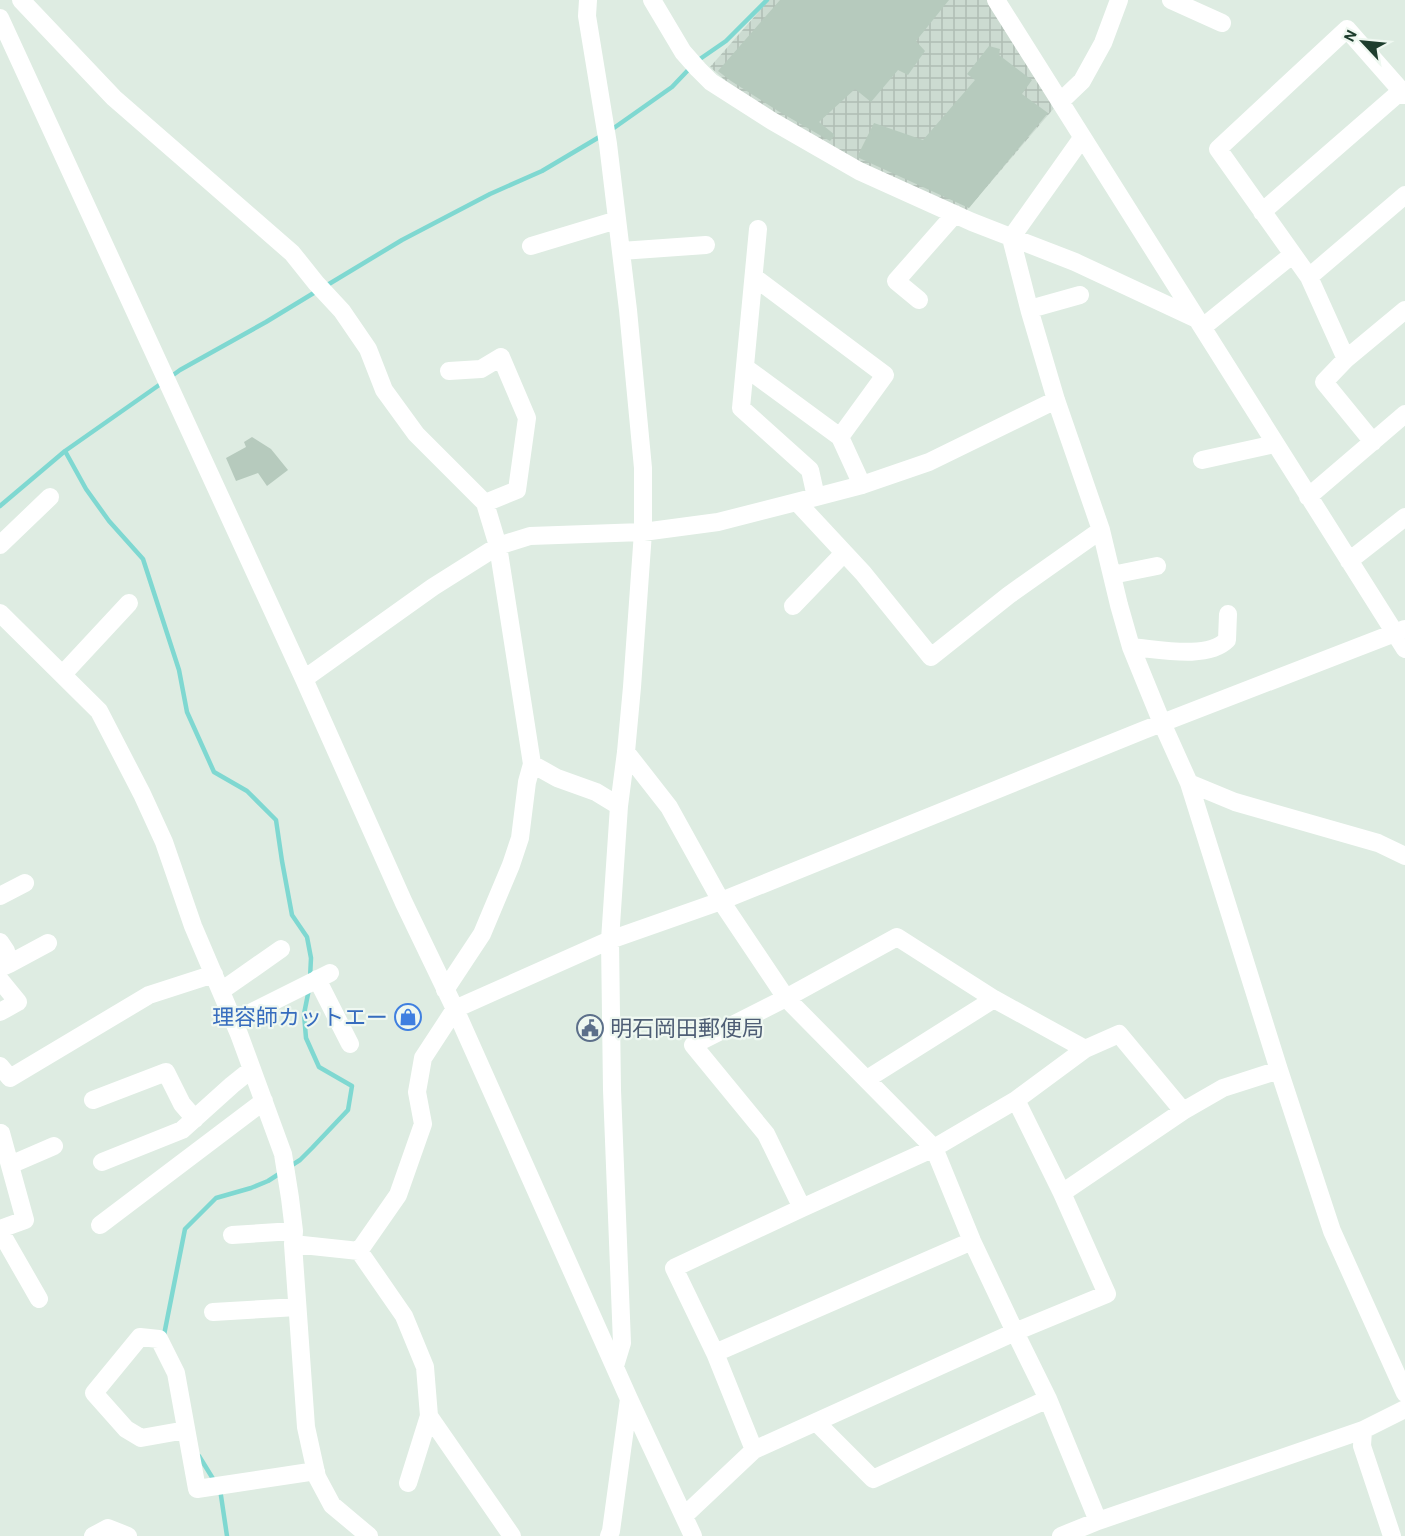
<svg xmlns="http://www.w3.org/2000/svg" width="1405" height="1536" viewBox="0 0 1405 1536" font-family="'Alegreya Sans','Noto Sans JP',sans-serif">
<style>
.industrial{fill:url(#industrial-grid)}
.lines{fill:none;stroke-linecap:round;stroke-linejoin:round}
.stream{stroke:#7fd8d1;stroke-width:4.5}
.building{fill:#b6cabd}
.minor{stroke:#fff;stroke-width:18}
.labels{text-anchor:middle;stroke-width:4.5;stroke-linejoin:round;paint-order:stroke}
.shop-label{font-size:22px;fill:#366cbe;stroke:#eff8f1;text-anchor:end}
.service-label{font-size:22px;fill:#4e5e75;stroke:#eff8f1;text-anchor:start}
</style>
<defs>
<pattern id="industrial-grid" width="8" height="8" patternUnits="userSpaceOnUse" patternTransform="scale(1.5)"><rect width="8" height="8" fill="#ccdbd1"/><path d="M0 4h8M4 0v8" fill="none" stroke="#afbdb4"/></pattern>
</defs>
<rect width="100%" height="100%" fill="#deece2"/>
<path class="industrial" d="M769 0H989L1055 107 966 211 850 157 743 96 710 67Z"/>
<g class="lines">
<path class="stream" d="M697 61 726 41 767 0
M611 130 672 87 691 67
M324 287 402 240 490 194 542 171 601 136
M169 378 180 370 266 322 317 291
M65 451 86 489 109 521 143 559 179 670 187 712 214 772 247 791 276 820 282 861 292 915 307 937 311 958 310 978
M0 506 65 451 162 383
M289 1167 300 1160 312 1148 348 1110 352 1086 319 1067 306 1038 304 1014 309 989
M165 1337 164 1335 185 1229 216 1198 251 1188 268 1181 282 1172
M199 1456 215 1482
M220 1489 227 1536"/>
</g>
<path class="building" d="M780 0H949L916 41 925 51 908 75 898 70 871 102 855 89 819 122 835 135 830 141 778 111 731 81 718 71Z
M989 46 1000 49 999 55 1032 80 1022 94 1048 113 969 208 857 157 874 123 923 140 975 80 967 74Z
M252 437 271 449 288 470 267 486 258 473 236 481 226 458 246 447 244 442Z"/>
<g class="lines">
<path class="minor" d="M21 0 114 98 292 253 316 283 342 311 368 349 384 390 416 434 485 503 498 546 532 764 527 782 520 838 511 865 482 934 445 990
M588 0 587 16 608 144 628 310 643 468V532L632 687 626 752 619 806 610 940 612 1090 622 1343 615 1366
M652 0 683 52 698 69 711 82 772 121 859 171 972 222 1075 262 1197 319
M996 0 1405 649
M1171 0 1222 23
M0 18 304 679 404 903 455 1009 629 1399 693 1536
M1060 102 1082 81 1103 43 1119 0
M1262 212 1401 91
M758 229 741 408 810 470 816 497
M1011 238 1030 312 1056 400 1101 530 1119 605 1131 647 1162 723 1189 783 1279 1070 1332 1231 1405 1393
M1011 238 1082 138
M531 246 617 220
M621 251 706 245
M1309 277 1405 195
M919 300 896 281 955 214
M1030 309 1080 295
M1203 327 1292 255
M1346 359 1309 277 1218 149 1347 29 1405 95
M746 368 840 437 885 375 754 277
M449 371 481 369 501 357 527 418 517 490 485 503
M840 437 862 485
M1373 442 1324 382 1346 359 1405 310
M1202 460 1275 444
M1308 497 1405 414
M797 502 863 573 931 657 1009 595 1101 530
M0 545 50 497
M1349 561 1405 517
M1112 575 1157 566
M793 606 844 553
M0 613 99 711 142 794 164 842 193 926 239 1034 283 1154 290 1198 294 1231 293 1244 306 1427 317 1477 332 1505 369 1536
M1131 647C1158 649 1207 660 1227 640L1228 614
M63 674 129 603
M304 679 433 587 498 546 530 536 643 532 718 522 816 497 862 485 929 462 1056 400
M626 752 669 807 721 901 786 998 934 1148 972 1241 1015 1332 1048 1399 1098 1521
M532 764 557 778 596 792 619 806
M1189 783 1235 802 1378 843 1405 856
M0 896 25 883
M0 942 6 951 9 964 0 968
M9 964 48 943
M317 979 350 1044
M0 980 18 1002 0 1012
M221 991 281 949
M234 1021 330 973
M0 1066 10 1078 149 995 214 974
M867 1079 994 999
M93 1100 166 1072 182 1104 195 1119
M1016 1100 1062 1193
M1183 1111 1223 1088 1279 1070
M102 1162 182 1130 232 1085 252 1069
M10 1165 54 1146
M100 1225 264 1101
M0 1229 25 1220 1 1133
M0 1231 39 1299
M232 1235 294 1231
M293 1244 359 1251 398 1195 423 1124 417 1092 423 1058 455 1009 610 940 721 901 1144 730 1405 629
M359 1251 404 1316 425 1367 429 1416 408 1483
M213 1312 297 1307
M715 1353 972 1241
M429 1416 512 1536
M816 1422 873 1479 1048 1399
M186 1430 141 1438 126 1429 94 1393 140 1337 159 1339 176 1373 197 1489 316 1471
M1363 1430 1362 1446 1392 1536
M754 1450 715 1353 674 1268 802 1208 934 1148 1016 1100 1085 1049
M684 1516 754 1450 1015 1332 1107 1294 1062 1193 1183 1111 1119 1034 1085 1049 994 999 897 937 786 998 693 1045 766 1134 802 1208
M93 1536 108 1528 128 1536
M609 1536 611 1531 629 1399
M1061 1536 1098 1521 1363 1430 1405 1409"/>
</g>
<defs>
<symbol id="shop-ring" viewBox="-11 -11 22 22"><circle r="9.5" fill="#eff8f1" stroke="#3f7fe0" stroke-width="1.5"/><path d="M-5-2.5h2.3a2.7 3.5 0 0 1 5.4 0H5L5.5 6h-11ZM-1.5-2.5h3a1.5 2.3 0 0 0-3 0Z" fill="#3f7fe0"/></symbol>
<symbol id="civic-ring" viewBox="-11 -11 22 22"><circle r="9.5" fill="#eff8f1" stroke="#5c6f8a" stroke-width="1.5"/><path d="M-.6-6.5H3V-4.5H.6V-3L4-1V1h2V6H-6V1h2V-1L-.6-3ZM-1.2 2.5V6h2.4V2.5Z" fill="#5c6f8a"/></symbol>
</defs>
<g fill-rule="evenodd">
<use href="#shop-ring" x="393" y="1002" width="30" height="30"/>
<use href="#civic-ring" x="575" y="1013" width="30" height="30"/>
</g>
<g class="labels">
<g class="shop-label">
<text x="388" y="1025">理容師カットエー</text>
</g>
<g class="service-label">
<text x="610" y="1036">明石岡田郵便局</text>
</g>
</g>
<g transform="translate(1363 42) rotate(296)" stroke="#eff8f1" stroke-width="4.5" paint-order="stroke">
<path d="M0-4.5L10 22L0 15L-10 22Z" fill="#1d3d2d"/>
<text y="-9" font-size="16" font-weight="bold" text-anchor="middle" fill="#1d3d2d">N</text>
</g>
</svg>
